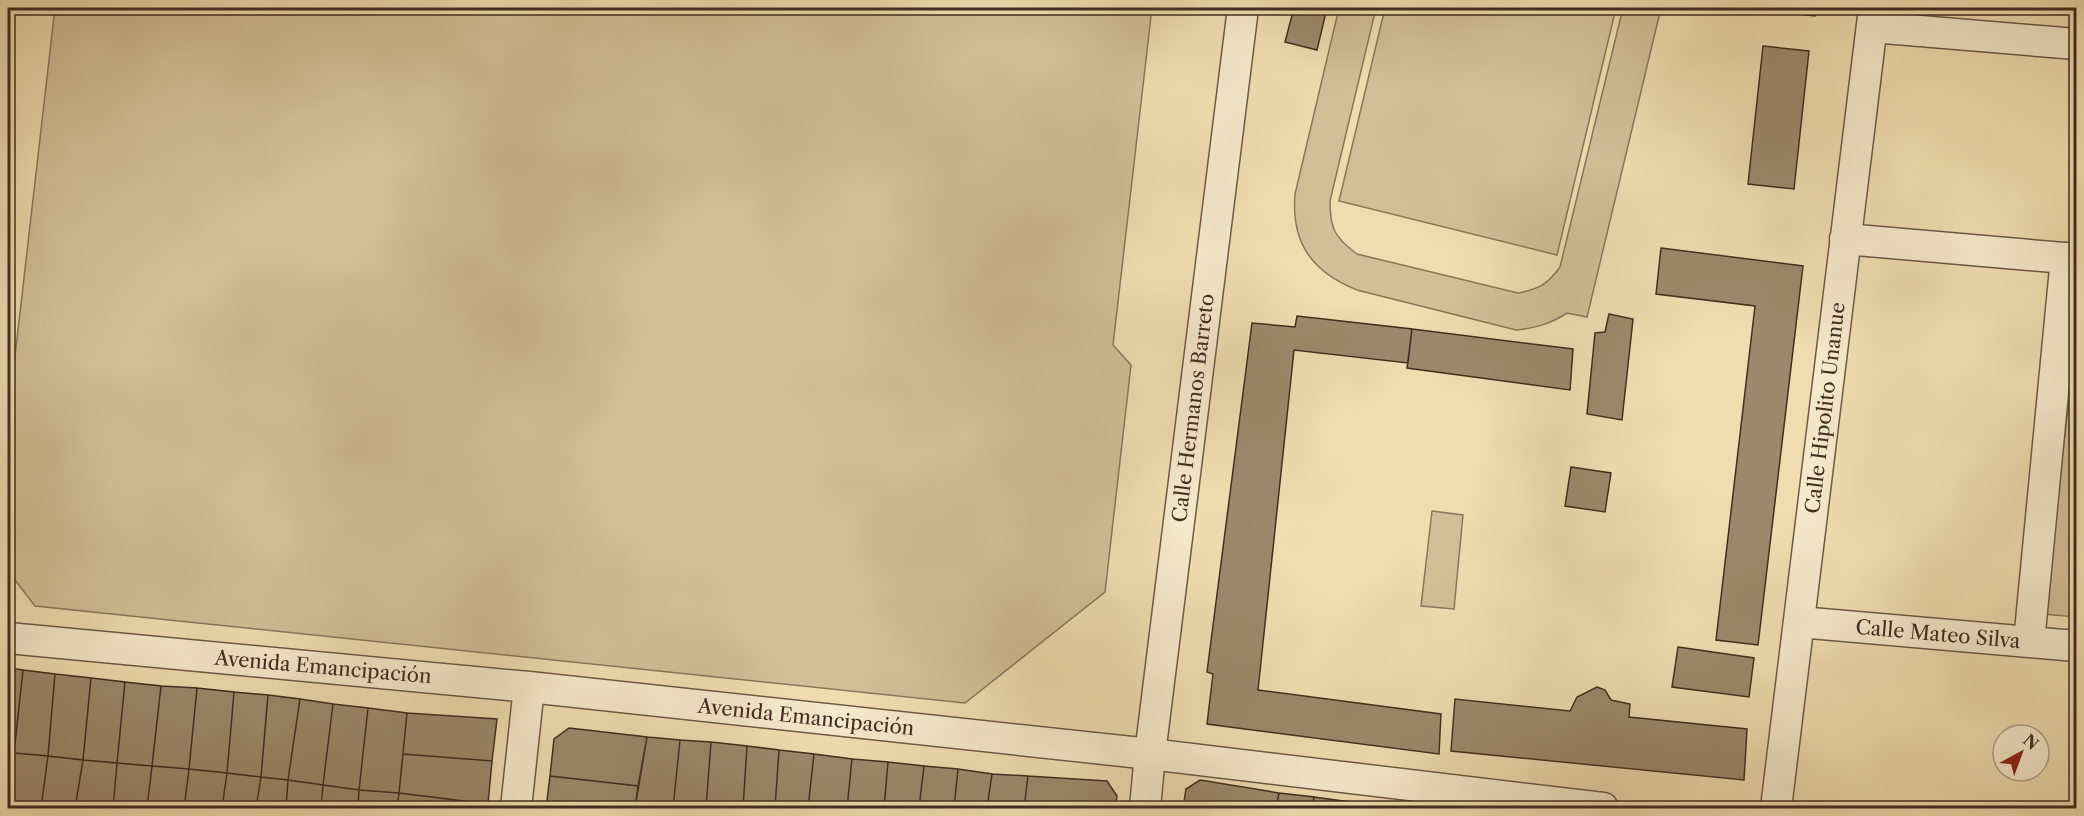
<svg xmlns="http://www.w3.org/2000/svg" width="2084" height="816" viewBox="0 0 2084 816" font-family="'Libre Caslon Text',serif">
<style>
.green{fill:#d2bf98;stroke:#8a765d;stroke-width:1.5}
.building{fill:#9c896c;stroke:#422d22;stroke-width:1.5}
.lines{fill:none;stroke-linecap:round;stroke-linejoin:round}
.street-casing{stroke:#6d5946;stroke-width:33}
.street{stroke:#f5e9cc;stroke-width:30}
.labels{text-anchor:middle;stroke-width:4.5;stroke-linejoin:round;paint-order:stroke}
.street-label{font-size:20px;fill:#422d22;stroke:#f5e9cc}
</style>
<rect width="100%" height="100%" fill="#efddb0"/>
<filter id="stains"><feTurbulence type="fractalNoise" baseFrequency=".00333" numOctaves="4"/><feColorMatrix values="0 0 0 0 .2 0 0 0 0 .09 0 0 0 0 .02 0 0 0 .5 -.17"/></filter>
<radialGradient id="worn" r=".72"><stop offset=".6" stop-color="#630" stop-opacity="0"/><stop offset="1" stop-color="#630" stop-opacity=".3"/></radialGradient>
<path class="green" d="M55 8H1152L1113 345 1131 365 1105 592 965 703 35 606 8 571V417Z
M1339 8H1376L1330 201C1330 228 1334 237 1357 254L1518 293C1539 289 1548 284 1560 267L1623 8H1661L1587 317 1567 313C1550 324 1536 328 1516 330L1357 290C1312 272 1291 243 1295 194Z
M1385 8H1616L1557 255 1339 201Z
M2076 342V617L2043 614Z
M1432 511 1463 515 1454 609 1421 606Z"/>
<path class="building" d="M1294 8H1327L1317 50 1285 42Z
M1770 8H1816L1815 16 1769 11Z
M1763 46 1809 51 1794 189 1748 184Z
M1661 248 1803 266 1758 645 1716 640 1755 306 1656 294Z
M1609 314 1633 319 1622 420 1587 414 1595 333 1605 332Z
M1297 316 1412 329 1408 363 1294 350 1258 690 1441 714 1439 754 1207 724 1213 674 1207 672 1252 323 1295 327Z
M1412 329 1573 349 1570 390 1407 368Z
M1571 467 1611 473 1605 512 1565 506Z
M1678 647 1754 658 1749 697 1672 687Z
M8 668 23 670 14 753 8 752Z
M23 670 55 674 48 756 14 753Z
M55 674 91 678 83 760 48 756Z
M91 678 125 682 117 763 83 760Z
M125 682 161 686 152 766 117 763Z
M161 686 197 688 189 769 152 766Z
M1597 687 1605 690 1611 700 1630 704 1629 717 1747 729 1744 780 1451 751 1455 699 1570 711 1577 697Z
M197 688 234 692 227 773 189 769Z
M234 692 268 695 261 777 227 773Z
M268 695 300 699 288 780 261 777Z
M300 699 333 704 323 785 288 780Z
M333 704 368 708 359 790 323 785Z
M368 708 407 713 399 793 359 790Z
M407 713 497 719 492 761 403 754Z
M569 728 647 737 638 786 550 776 554 739Z
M647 737 680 740 673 808H635Z
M680 740 711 742 706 808H673Z
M711 742 747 746 743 808H706Z
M747 746 779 750 775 808H743Z
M779 750 814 754 808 808H775Z
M8 752 14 753 8 793Z
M14 753 48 756 41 808H8V793Z
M403 754 492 761 488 804 399 793Z
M814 754 852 759 847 808H808Z
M48 756 83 760 75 808H41Z
M852 759 888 762 884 808H847Z
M83 760 117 763 113 808H75Z
M888 762 924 766 919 808H884Z
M117 763 152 766 147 808H113Z
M152 766 189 769 184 808H147Z
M924 766 958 769 954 808H919Z
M189 769 227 773 222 808H184Z
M958 769 992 774 987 808H954Z
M227 773 261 777 256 808H222Z
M992 774 1028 776 1024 808H987Z
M550 776 638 786 635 808H546Z
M1028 776 1107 781 1117 796 1115 808H1024Z
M261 777 288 780 286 808H256Z
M288 780 323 785 321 808H286Z
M1200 780 1279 793 1276 808H1183L1186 789Z
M323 785 359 790 358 808H321Z
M359 790 399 793 397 808H358Z
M399 793 488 804 487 808H397Z
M1279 793 1314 797 1312 808H1276Z
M1314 797 1350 802 1349 808H1312Z
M1350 802 1385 808H1349Z"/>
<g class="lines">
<defs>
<path id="street" d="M1872 27 2076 44
M1845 239 2076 259
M1799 622 2076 646
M8 638 529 687 1150 754 1603 808
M2029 642 2066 258
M516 808 529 687
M1145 808 1150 754 1243 8
M1776 808 1874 8"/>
</defs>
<use href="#street" class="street-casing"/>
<use href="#street" class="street"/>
</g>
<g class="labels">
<g class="street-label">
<text transform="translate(1193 408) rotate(-83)" y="7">Calle Hermanos Barreto</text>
<text transform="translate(1825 408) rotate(-83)" y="7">Calle Hipolito Unanue</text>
<text transform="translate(1938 634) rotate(5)" y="7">Calle Mateo Silva</text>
<text transform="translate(323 667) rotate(5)" y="7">Avenida Emancipación</text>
<text transform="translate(806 717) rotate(6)" y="7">Avenida Emancipación</text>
</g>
</g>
<rect width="2084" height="816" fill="none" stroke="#efddb0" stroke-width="30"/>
<rect x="9" y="9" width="2066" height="798" fill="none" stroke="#422d22" stroke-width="3"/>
<rect x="15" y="15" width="2054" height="786" fill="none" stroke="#422d22" stroke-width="1.5"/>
<g transform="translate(2021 753) rotate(41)"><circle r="28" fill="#f5e9cc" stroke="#ad9e88" stroke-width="1.5"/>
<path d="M0-4.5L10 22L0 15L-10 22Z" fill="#8f2418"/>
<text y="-9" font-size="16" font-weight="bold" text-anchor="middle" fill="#422d22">N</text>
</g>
<rect width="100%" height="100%" filter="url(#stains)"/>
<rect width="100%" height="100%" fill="url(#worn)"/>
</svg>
